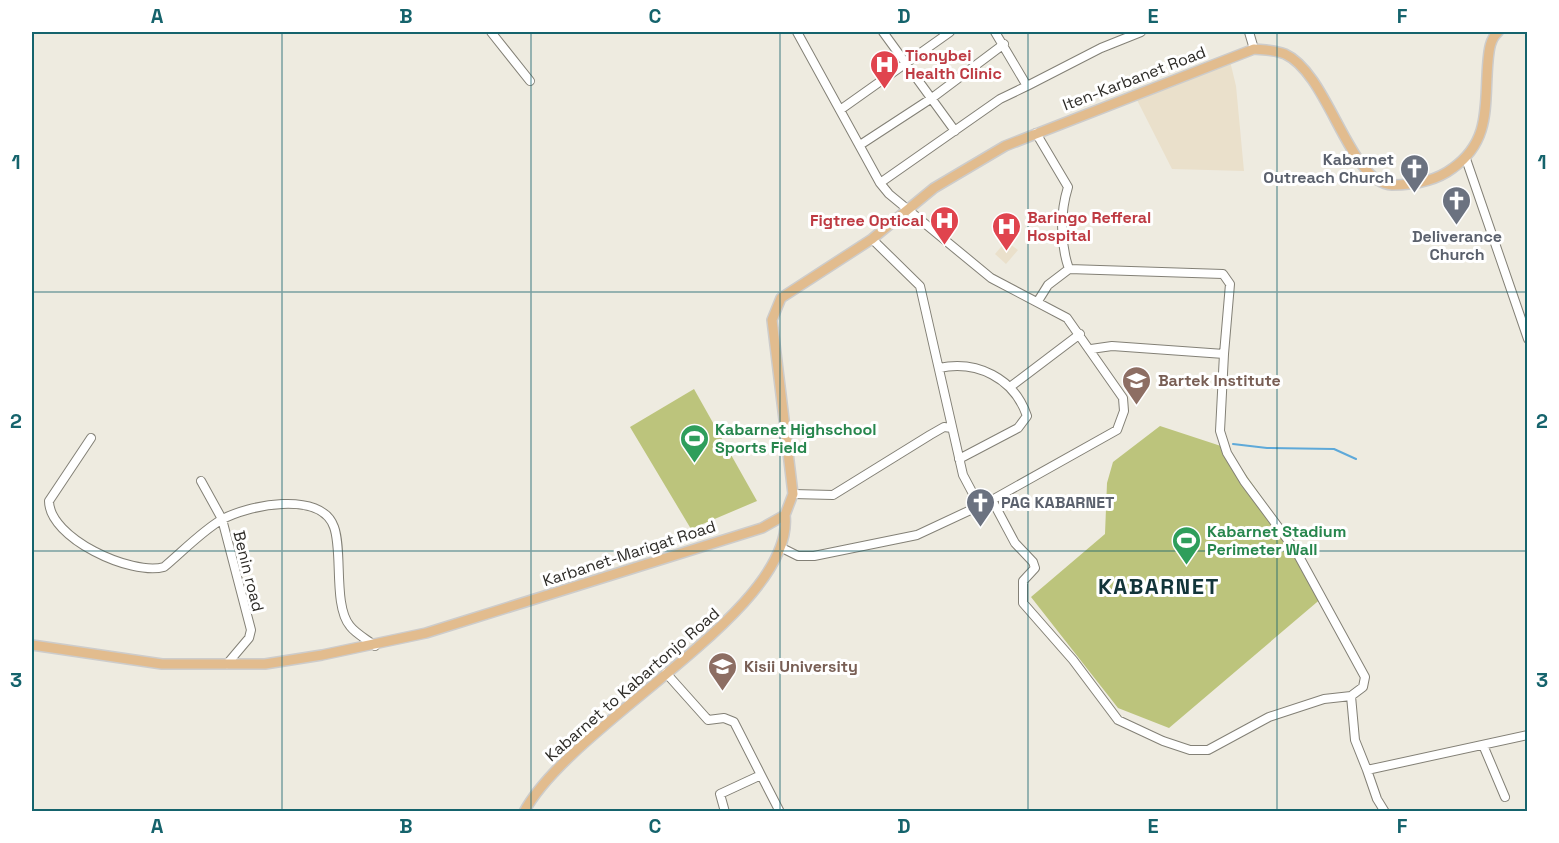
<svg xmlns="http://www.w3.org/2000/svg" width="1559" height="843" viewBox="0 0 1559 843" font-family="'Space Grotesk',sans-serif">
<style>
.commercial{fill:#eae0cb}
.green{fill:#bcc47c}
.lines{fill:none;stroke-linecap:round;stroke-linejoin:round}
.stream{stroke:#5ea9d9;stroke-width:2}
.minor-casing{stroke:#838076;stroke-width:10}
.major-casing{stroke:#cdcccb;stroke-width:12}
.minor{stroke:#fff;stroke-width:8}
.major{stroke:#e2bc8e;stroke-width:9}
.grid{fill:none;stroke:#15636c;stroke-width:1.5;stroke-opacity:0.55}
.labels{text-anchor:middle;stroke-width:6;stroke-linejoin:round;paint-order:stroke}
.health-label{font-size:16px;font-weight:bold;fill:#be3a42;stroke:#fff;text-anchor:start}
.street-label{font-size:16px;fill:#2d2b27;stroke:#fff}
.worship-label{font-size:16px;font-weight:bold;fill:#5b616d;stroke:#fff;text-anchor:end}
.education-label{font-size:16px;font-weight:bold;fill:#785e54;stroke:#fff;text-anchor:start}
.leisure-label{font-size:16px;font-weight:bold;fill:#27864d;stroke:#fff;text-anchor:start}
.district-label{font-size:22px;font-weight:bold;letter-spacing:1.5px;fill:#123439;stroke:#fff}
.neatline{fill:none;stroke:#15636c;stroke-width:2}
.grid-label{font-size:20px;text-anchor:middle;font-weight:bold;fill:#15636c}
</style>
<rect width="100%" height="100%" fill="#eeebe0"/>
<path class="commercial" d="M1230 61 1236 86 1244 171 1172 169 1136 98Z
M1006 241 1018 250 1006 264 995 254Z"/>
<path class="green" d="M694 389 757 501 691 529 630 427Z
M1160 426 1227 448 1263 499 1323 597 1169 728 1118 708 1031 597 1105 534 1107 483 1113 462Z"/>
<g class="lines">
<path class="stream" d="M1233 444 1267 448 1334 449 1356 459"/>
<defs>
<path id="minor" d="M491 32 530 81
M883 32 955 131
M1249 32 1254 49
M1027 86 1101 48 1141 32
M840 110 950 32
M1036 133 1068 187C1060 213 1060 243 1069 269
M860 145 932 98 1004 44
M1466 159 1528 339
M880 183 1000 99 1027 86 995 32
M872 239 920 286 963 475 979 505
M1038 301 1048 285 1069 269 1223 274 1230 284 1224 354
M939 368C977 360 1014 378 1027 416L1018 428 959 459
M1010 387 1080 334
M91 438 49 501C49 538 131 576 164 567 182 552 201 532 221 520 247 505 321 490 334 527 343 551 333 606 350 626 356 634 368 640 375 646
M201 481 222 519 251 630 249 638 227 664
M793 494 833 495 930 435 944 427 952 428
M992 500 1015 543 1033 562 1035 568 1023 581V603L1073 660 1118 720 1163 741 1190 750H1208L1269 717 1324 699 1351 696 1363 687 1365 677 1296 551 1244 481 1227 453 1220 431 1224 354 1112 346 1091 349
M782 548 798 556H814L917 535 992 500 1117 430 1124 411 1123 398 1067 318 991 278 889 194 880 183 797 32
M666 673 708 720 724 718 734 722 761 775
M1351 696 1355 740 1367 770
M1483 745 1505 797
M725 812 720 794 761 775 780 812
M1385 812 1377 799 1367 770 1528 735"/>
<path id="major" d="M32 645 162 664H265L322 655 426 633 762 528 785 515 793 494 772 320 781 298 872 239 934 188 1005 146 1254 49C1265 50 1275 50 1285 54 1329 74 1349 183 1392 185 1413 185 1436 181 1453 168 1492 140 1484 104 1488 61 1489 50 1490 39 1498 32
M524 812C572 722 796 610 785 515"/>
</defs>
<use href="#minor" class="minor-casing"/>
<use href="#major" class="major-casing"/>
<use href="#minor" class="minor"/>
<use href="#major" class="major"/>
</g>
<path class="grid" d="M282 32V812M531 32V812M780 32V812M1028 32V812M1277 32V812M32 292H1528M32 551H1528"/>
<defs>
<symbol id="hospital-pin" viewBox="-11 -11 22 30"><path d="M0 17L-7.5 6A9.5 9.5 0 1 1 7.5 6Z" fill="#e0444e" stroke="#fff"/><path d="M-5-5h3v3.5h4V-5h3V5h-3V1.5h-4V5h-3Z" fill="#fff"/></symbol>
<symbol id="church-pin" viewBox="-11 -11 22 30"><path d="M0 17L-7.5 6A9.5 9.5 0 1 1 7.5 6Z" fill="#6b7280" stroke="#fff"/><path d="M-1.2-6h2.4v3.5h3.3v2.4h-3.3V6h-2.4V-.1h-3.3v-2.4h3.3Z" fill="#fff"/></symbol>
<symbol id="university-pin" viewBox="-11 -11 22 30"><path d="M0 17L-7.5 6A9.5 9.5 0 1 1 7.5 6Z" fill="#8d6e63" stroke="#fff"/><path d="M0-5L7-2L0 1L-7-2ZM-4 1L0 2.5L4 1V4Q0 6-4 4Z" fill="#fff"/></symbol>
<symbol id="stadium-pin" viewBox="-11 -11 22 30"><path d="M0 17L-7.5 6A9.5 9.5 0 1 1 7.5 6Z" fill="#2e9e5b" stroke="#fff"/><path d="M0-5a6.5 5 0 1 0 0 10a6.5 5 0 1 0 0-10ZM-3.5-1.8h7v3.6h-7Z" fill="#fff"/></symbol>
</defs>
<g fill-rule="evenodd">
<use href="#hospital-pin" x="868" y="48" width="33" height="45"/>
<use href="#church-pin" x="1398" y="152" width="33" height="45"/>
<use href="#church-pin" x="1440" y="184" width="33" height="45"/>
<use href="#hospital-pin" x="928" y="204" width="33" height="45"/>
<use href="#hospital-pin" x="990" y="210" width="33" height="45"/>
<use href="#university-pin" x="1120" y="364" width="33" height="45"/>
<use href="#stadium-pin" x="678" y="422" width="33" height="45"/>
<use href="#church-pin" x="964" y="486" width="33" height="45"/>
<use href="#stadium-pin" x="1170" y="524" width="33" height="45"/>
<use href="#university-pin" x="706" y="650" width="33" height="45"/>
</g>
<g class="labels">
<g class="health-label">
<text x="905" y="61">Tionybei<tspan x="905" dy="18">Health Clinic</tspan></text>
<text x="1027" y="223">Baringo Refferal<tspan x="1027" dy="18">Hospital</tspan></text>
<text x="924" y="226" text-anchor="end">Figtree Optical</text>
</g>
<g class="street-label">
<text transform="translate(1134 78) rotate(-21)" y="6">Iten-Karbanet Road</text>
<text transform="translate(629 553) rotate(-18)" y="6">Karbanet-Marigat Road</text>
<text transform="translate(249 571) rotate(76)" y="6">Benin road</text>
<text transform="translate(632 684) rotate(-41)" y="6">Kabarnet to Kabartonjo Road</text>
</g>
<g class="worship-label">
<text x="1394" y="165">Kabarnet<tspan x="1394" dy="18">Outreach Church</tspan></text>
<text x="1457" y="242" text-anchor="middle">Deliverance<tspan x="1457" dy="18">Church</tspan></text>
<text x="1001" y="508" text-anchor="start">PAG KABARNET</text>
</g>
<g class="education-label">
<text x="1158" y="386">Bartek Institute</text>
<text x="744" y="672">Kisii University</text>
</g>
<g class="leisure-label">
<text x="715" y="435">Kabarnet Highschool<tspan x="715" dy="18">Sports Field</tspan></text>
<text x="1207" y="537">Kabarnet Stadium<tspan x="1207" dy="18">Perimeter Wall</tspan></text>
</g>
<g class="district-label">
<text x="1159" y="594">KABARNET</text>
</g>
</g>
<rect width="1559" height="843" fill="none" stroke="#ffffff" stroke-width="66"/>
<rect x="33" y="33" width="1493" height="777" class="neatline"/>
<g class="grid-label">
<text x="157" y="23">A</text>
<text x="406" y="23">B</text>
<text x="655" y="23">C</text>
<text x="904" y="23">D</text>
<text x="1153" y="23">E</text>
<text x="1402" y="23">F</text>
<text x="16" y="169">1</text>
<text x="1542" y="169">1</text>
<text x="16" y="428">2</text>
<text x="1542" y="428">2</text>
<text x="16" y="687">3</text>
<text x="1542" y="687">3</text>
<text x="157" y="833">A</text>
<text x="406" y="833">B</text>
<text x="655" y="833">C</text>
<text x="904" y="833">D</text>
<text x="1153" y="833">E</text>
<text x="1402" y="833">F</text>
</g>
</svg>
